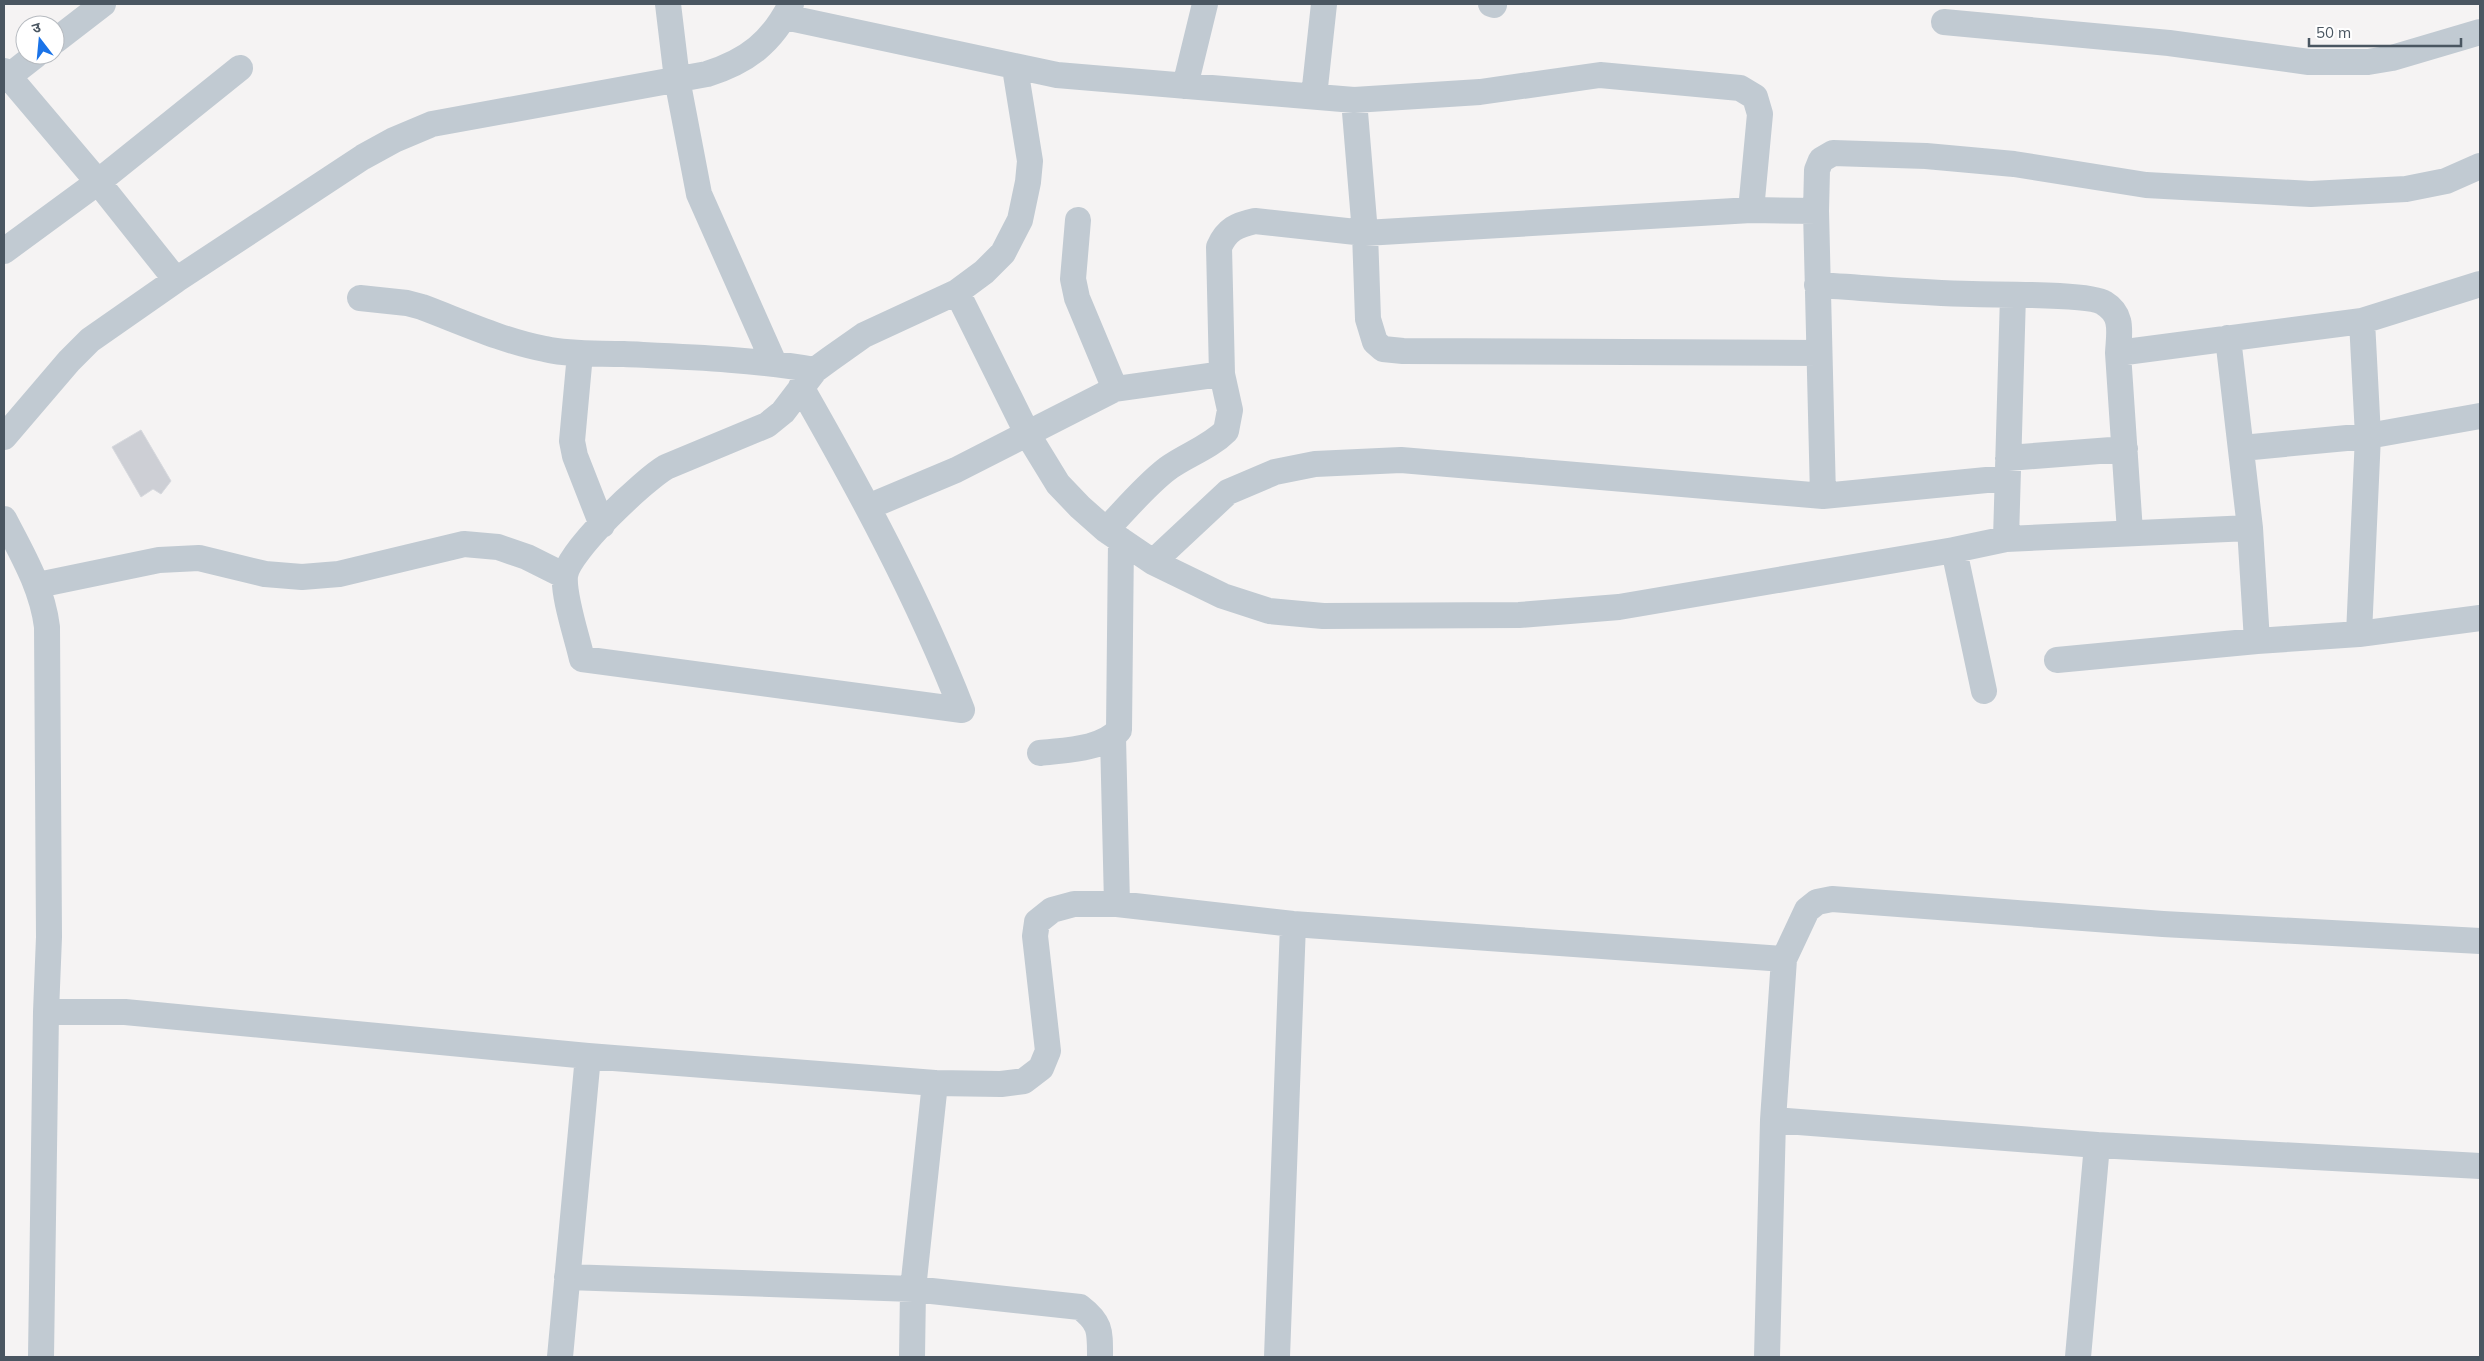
<svg xmlns="http://www.w3.org/2000/svg" width="2484" height="1361" viewBox="0 0 2484 1361" font-family="Mulish,'Noto Sans Devanagari',sans-serif">
<style>
.building{fill:#cdcfd5;stroke:#d7d9de}
.lines{fill:none;stroke-linecap:round;stroke-linejoin:round}
.minor{stroke:#c1cad2;stroke-width:26}
</style>
<rect width="100%" height="100%" fill="#f5f3f3"/>
<path class="building" d="M141 430 171 481 161 494 153 489 141 497 112 447Z"/>
<g class="lines">
<path class="minor" d="M668 4 677 79 699 194 774 363
M1491 4 1494 5
M785 17 1057 75 1354 100 1480 92 1600 75 1740 88 1755 97 1760 114 1751 210
M1944 22 2169 43 2309 62H2368L2392 58 2480 32
M55 41 103 4
M4 71 98 182 176 280
M4 80 36 55
M1185 86 1205 4
M1314 96 1324 4
M1354 100 1365 233 1368 319 1375 342 1383 349 1403 351 1819 353
M1078 220 1073 279 1077 298 1115 389
M4 251 98 182 240 68
M1817 285C1869 288 1920 293 1972 294 1995 295 2089 293 2104 303 2124 315 2119 333 2118 353L2130 532
M957 292 1028 435 1058 484 1080 507 1106 530 1153 562 1223 596 1269 611 1323 616 1519 615 1619 607 1954 550 2006 539 2250 528
M360 298 407 303 422 307C462 322 503 341 545 349 571 355 597 353 624 354 688 357 752 359 815 370
M2228 338 2250 528 2257 641
M2118 353 2362 321 2480 284
M580 354 572 441 575 456 602 525
M801 387C861 492 918 597 962 710L582 659C577 637 563 596 565 576 568 551 644 480 666 467L767 425 783 412 815 370 830 359 864 335 957 292 984 272 1003 253 1020 220 1028 182 1030 161 1015 68
M4 437 69 361 90 340 176 280 363 157 394 140 432 124 707 74C748 61 772 42 791 4
M2242 448 2368 436 2480 416
M2008 458 2125 449
M1823 496 1816 211 1817 170 1821 160 1833 153 1926 156 2014 164 2146 185 2311 194 2406 189 2446 181 2480 166
M868 507 956 470 1115 389 1222 374
M4 519C22 554 42 587 47 627L49 937 46 1012 41 1357
M1106 530C1126 509 1145 486 1167 469 1186 455 1209 448 1226 431L1230 410 1222 374 1219 247C1227 229 1237 225 1255 221L1365 233 1751 210 1816 211
M2006 539 2013 295
M1954 550 1984 691
M1153 562 1228 492 1275 472 1315 464 1401 460 1823 496 2007 478
M38 585 159 560 199 558 265 574 302 577 339 574 464 544 498 547 527 557 565 576
M2359 634 2368 436 2362 321
M2057 660 2257 641 2359 634 2480 618
M1113 737 1117 904
M1040 753C1064 750 1102 750 1119 730L1121 540
M46 1012H125L588 1056 935 1083 1001 1084 1024 1081 1041 1068 1048 1051 1035 936 1037 922 1052 910 1074 904H1117L1293 924 1784 959
M1773 1120 2097 1145 2480 1166
M567 1277 913 1289 1080 1307C1101 1323 1100 1331 1100 1357
M560 1357 588 1056
M912 1357 913 1289 935 1083
M1277 1357 1293 924
M1767 1357 1773 1120 1784 959 1807 910 1817 902 1832 899 2163 924 2480 941
M2078 1357 2097 1145"/>
</g>
<rect width="2484" height="1361" fill="none" stroke="#4a5661" stroke-width="10"/>
<g transform="translate(40 40) rotate(344)"><circle r="24" fill="#ffffff" stroke="#b7bbc0"/>
<path d="M0-4L9 19L0 12L-9 19Z" fill="#1a73e8"/>
<text y="-8" font-size="14" font-weight="bold" text-anchor="middle" fill="#4a5661">उ</text>
</g>
<path d="M2309 38v8h152v-8" fill="none" stroke="#4a5661" stroke-width="2.5"/>
<text x="2316" y="38" font-size="15" fill="#4a5661" stroke="#ffffff" stroke-width="4" paint-order="stroke">50 m</text>
</svg>
